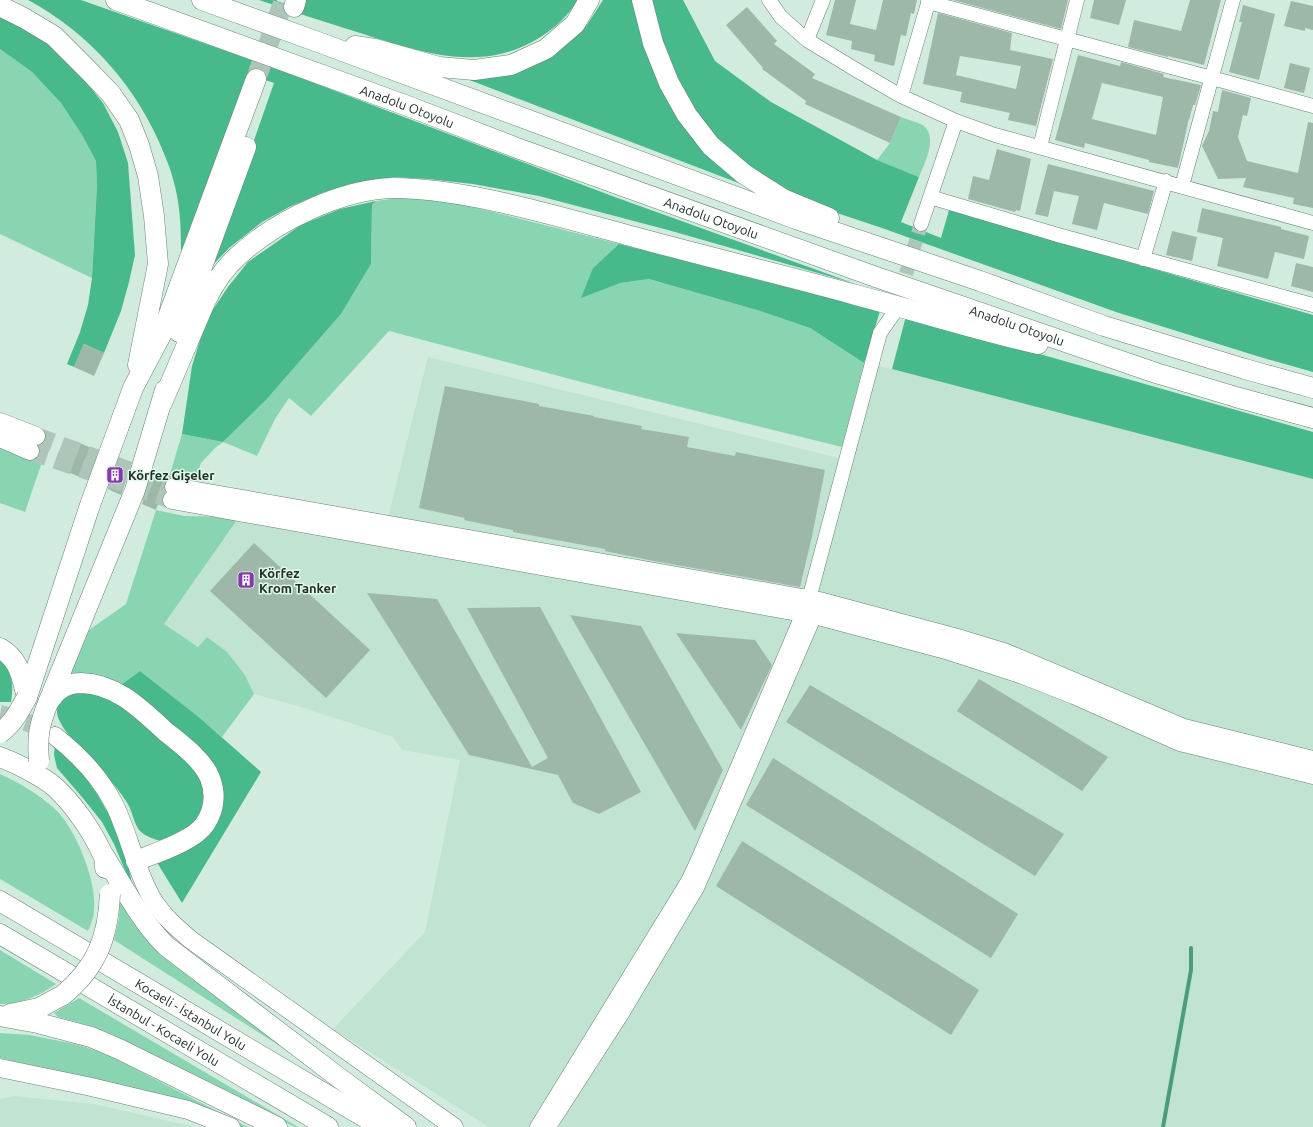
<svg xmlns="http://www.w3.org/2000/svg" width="1313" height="1127" viewBox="0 0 1313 1127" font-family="Ubuntu,sans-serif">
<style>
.built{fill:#c0e3d2}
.green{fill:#8ad5b1}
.forest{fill:#47b98a}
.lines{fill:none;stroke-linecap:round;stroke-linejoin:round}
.stream{stroke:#4b9d7a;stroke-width:4}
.building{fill:#9db7a9;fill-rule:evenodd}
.minor-tunnel{stroke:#aec6ba;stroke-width:14;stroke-dasharray:14 7;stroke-linecap:butt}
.major-tunnel{stroke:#aec6ba;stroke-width:18;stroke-dasharray:18 9;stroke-linecap:butt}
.highway-tunnel{stroke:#aec6ba;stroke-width:20;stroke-dasharray:20 10;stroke-linecap:butt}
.minor-casing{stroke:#6a8276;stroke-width:15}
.major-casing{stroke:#6a8276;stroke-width:19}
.highway-casing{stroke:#6a8276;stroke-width:21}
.minor{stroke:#fff;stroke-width:14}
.major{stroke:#fff;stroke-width:18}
.highway{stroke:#fff;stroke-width:20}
.highway-bridge-casing{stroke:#6a8276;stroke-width:21;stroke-linecap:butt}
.highway-bridge{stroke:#fff;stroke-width:20}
.labels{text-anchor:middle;stroke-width:3;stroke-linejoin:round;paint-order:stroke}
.street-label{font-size:13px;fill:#232e28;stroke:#defaeb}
.poi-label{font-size:13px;font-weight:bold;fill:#232e28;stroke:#defaeb;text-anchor:start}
</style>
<rect width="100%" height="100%" fill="#d1ecde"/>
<path class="built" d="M428 357 839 458 864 363 892 369 1313 479V1127H489L333 1029 425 932 460 760 402 750 393 737 301 707 254 694 245 675 227 652 207 638 198 647 163 624 182 596 239 517 382 542Z
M15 1096 94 1104 195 1127H0V1099Z"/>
<path class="green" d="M0 49 32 72 61 103 82 135 96 161 97 185 92 278 0 234Z
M901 117C906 119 920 123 924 126 938 139 924 164 919 177L877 160 890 143Z
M397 198H422L450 201 619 244 593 268 604 288 620 283 649 279 760 311 810 328 864 363 842 447 604 388 389 331 311 416 289 398 275 419 257 456 223 442 215 448 201 463 194 483 169 477 182 434 223 442 266 400 341 314 371 264 372 205 376 201Z
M0 445 29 459 42 462 25 512 0 503Z
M156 510 184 516 239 517 164 624 198 647 207 637 227 652 245 675 254 694 222 737 200 718 140 671 118 687 68 678 89 630 126 604Z
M0 774C20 783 38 794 55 809 76 829 97 881 94 910 94 917 91 924 88 931L0 879Z
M120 894 322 1073 114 940 119 918Z
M0 950 56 984C39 996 21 1004 0 1004Z
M79 998 298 1127H295L210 1087 111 1034 91 1026 58 1017 54 1013Z
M0 1033 30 1035 79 1045 106 1054 248 1127H238L64 1073 0 1058Z"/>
<path class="forest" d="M28 0H81L280 70 612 196 853 283 668 230 539 196 473 184 428 179 394 177 356 183 322 193 289 207 262 222 229 248 209 269 274 83 251 75 191 229 181 251C181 226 180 202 173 179 171 171 168 163 165 156 139 89 91 34 28 0Z
M259 0H277V1L297 8 300 0H578C567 17 556 27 539 38 528 45 514 51 500 54 455 65 400 46 357 32 324 22 292 11 259 0Z
M603 0H635L644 35 741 184 459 76 567 43 587 25Z
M649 0H683L715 61 771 102 877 160 919 177 901 222 941 238 949 210 1313 315V372L1260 357 1116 312 882 228 834 212 786 190 759 174 715 138 680 91Z
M0 15 52 45 77 71 103 103 118 132 128 163 135 255 129 282 121 311 104 353 84 344 74 367 67 364 80 332 88 305 92 278 97 185 96 161 82 135 61 103 32 72 0 49Z
M376 201 372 205 371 264 341 314 266 400 223 442 182 434 192 366 200 340 210 314 228 287 248 262 301 225 340 209Z
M619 244 880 311 864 363 810 328 760 311 649 279 620 283 581 298 593 268Z
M906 316 1313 432V479L892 369Z
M0 658C12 675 14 681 11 702H0Z
M140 671 200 718 261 772 182 903 156 861 220 795 118 687Z
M78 691 116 700 201 774 207 797 200 821 165 842C156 840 146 837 140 831 135 826 132 812 129 806 125 799 120 792 115 786 102 772 57 729 57 712 57 698 67 695 78 691Z
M55 743 84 775 97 794 112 820 127 859 133 889 114 844 102 822 82 797 57 768 54 755Z"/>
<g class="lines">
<path class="stream" d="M1163 1127 1191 970V948"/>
</g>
<path class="building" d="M835 0H856L850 24 876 30 883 0H917L914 14 911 13 906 36 901 35 894 66 874 61 875 55 851 49 852 41 826 35Z
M953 0H1068L1061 29Z
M1094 0H1126L1119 25 1090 18Z
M1190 0H1221L1204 65 1168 56V57L1128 47 1134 20 1181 31Z
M1291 1 1313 6V30L1305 28V31L1284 26Z
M1243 5 1275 14 1259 80 1229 72 1242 22H1239Z
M747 7 777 41 774 44 815 74 812 78 901 117 890 143 805 104 806 101 762 69 763 68 726 25Z
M938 13 1012 33 1010 50 1053 59 1036 126 1008 120 1010 113 960 102 962 92 923 84ZM960 56 1021 66 1016 89 956 75Z
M1078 55 1120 66 1121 62 1164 74 1163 77 1201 85 1195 105H1193L1189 120V118L1178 168 1149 162V160L1085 143 1084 148 1055 140ZM1102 83 1163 97 1156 135 1092 119Z
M1290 63 1310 68 1304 93 1284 88Z
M1222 90 1251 98 1247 116 1243 115 1238 137 1247 161 1298 173 1308 122 1313 123V208L1293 204 1294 198 1243 187 1246 178 1218 179 1202 146 1209 131 1213 111 1218 112Z
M997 149 1031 159 1020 211 1016 210 1015 212 968 199 973 176 989 180Z
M1048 164 1154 191 1148 214 1104 203 1097 230 1072 224 1079 196 1054 191 1048 217 1035 214Z
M1202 208 1281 227V229L1309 236 1304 259 1275 252 1268 279 1217 266 1223 238 1197 232Z
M1172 231 1197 237 1192 261 1166 255Z
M1296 263 1313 267V292L1291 286Z
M84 344 104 353 94 376 74 367Z
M445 386 539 404V406L594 416V417L642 426 641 429 689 437 687 447 735 456 736 452 825 470 812 536 800 587 654 561 605 551V549L513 532V530L464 520 465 518 419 508Z
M75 441 98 451 87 480 63 470Z
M119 460 131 465 121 495 108 489Z
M152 474 166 480 156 510 142 504Z
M254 543 370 650 326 698 210 591Z
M367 593 437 599 532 767 548 758 467 608 540 607 641 792 599 814 573 803 558 775 469 755Z
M570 615 641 626 723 770 695 831Z
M676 633 755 640 772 665 741 730Z
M979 679 1108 757 1082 791 957 711Z
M810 685 1064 834 1035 876 786 722Z
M773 758 1018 914 991 958 746 805Z
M742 841 979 990 951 1035 716 886Z"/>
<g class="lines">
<path class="minor-tunnel" d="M900 294 921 224"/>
<path class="major-tunnel" d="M36 436 174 487
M30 451 172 500
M0 714C19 718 35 725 52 734"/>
<path class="highway-tunnel" d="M256 79 283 3"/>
<defs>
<path id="minor" d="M769 0 781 17 807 40 858 71 901 96 956 121 995 135 1313 223
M928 2 1212 78 1313 106
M807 40 823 0
M901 96 929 0
M1040 147 1077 0
M1182 186 1233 0
M930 197 1058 235 1313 305
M921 224 956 121
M1143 259 1166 181
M537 1127 688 881 697 862 809 599 880 333 894 313
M549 1127 622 1014 697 888 815 615 817 606"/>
<path id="major" d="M0 422 36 436
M0 438 30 451
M174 487 819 601 961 639 1004 652 1184 728 1313 760
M172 500 815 615 946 650 1023 675 1074 695 1180 742 1313 775
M55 736C78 754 100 777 114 804 129 834 136 872 153 900 163 916 177 928 191 940L454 1127
M0 1068 87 1086 188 1110 231 1127"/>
<g id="highway">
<path id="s1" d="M116 0 405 105 517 148 876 277 1156 373 1236 397 1313 418"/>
<path d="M202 0 318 42 796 219 980 281 1104 326 1245 369 1313 388"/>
<path d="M642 0 653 43 669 83 687 115 711 146 744 174 783 199 829 218"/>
<path d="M0 6 24 18 54 36 87 69 111 94 129 120 139 145 148 176 154 216 158 264 138 365"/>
<path d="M294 7 296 0"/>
<path d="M355 46 375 49 439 67 474 70 511 65 546 49 575 24 589 0"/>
<path d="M179 332 181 324 246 147"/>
<path d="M162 403 205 302C213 285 224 268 239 255 276 221 342 189 393 188 430 188 468 195 504 203 549 213 594 226 638 238 711 258 784 275 856 295 917 311 977 330 1038 344"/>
<path d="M0 648C20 660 21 676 27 697"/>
<path d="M27 697 90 505 133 388 162 333 256 79"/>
<path d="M49 701C52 698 55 693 59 690 65 685 74 683 82 683 117 684 142 710 166 732 181 744 203 760 210 778 216 794 215 809 205 824 194 841 155 853 136 861"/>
<path d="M48 703 135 490 165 390"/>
<path d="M0 757C16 763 44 777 56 788 74 805 92 831 102 853 105 857 105 863 105 868"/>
<path d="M103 854C123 886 140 920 166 946L342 1080 406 1127"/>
<path id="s2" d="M0 901 381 1127"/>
<path id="s3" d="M0 934 328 1127"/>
<path d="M10 1014 39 1008 63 995"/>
<path d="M0 1016 38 1023 91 1037 119 1049 277 1127"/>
</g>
</defs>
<use href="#minor" class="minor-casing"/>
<use href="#major" class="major-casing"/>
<use href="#highway" class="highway-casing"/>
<use href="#minor" class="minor"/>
<use href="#major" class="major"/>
<use href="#highway" class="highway"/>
<defs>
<path id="highway-bridge" d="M0 733C13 724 20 710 27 697
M39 761C37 737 39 725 48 703
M63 995C97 967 108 937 110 894"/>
</defs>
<use href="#highway-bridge" class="highway-bridge-casing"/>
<use href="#highway-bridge" class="highway-bridge"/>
</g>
<defs>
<symbol id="building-square" viewBox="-11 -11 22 22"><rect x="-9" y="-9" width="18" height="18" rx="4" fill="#8639aa" stroke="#defaeb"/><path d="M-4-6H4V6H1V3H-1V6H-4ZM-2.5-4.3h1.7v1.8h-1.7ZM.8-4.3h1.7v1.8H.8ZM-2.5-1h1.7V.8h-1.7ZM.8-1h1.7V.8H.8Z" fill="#fff"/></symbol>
</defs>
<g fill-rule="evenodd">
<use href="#building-square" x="105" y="465" width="20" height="20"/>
<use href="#building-square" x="236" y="570" width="20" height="20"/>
</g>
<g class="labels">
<g class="street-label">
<text dy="5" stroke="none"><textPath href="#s1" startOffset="310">Anadolu Otoyolu</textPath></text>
<text dy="5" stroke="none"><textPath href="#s1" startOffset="634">Anadolu Otoyolu</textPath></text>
<text dy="5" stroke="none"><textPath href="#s1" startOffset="958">Anadolu Otoyolu</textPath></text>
<text dy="5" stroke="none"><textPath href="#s2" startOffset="222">Kocaeli - İstanbul Yolu</textPath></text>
<text dy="5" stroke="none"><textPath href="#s3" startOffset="190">İstanbul - Kocaeli Yolu</textPath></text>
</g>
<g class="poi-label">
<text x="128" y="480">Körfez Gişeler</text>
<text x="259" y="578">Körfez<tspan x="259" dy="15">Krom Tanker</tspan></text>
</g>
</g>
</svg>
